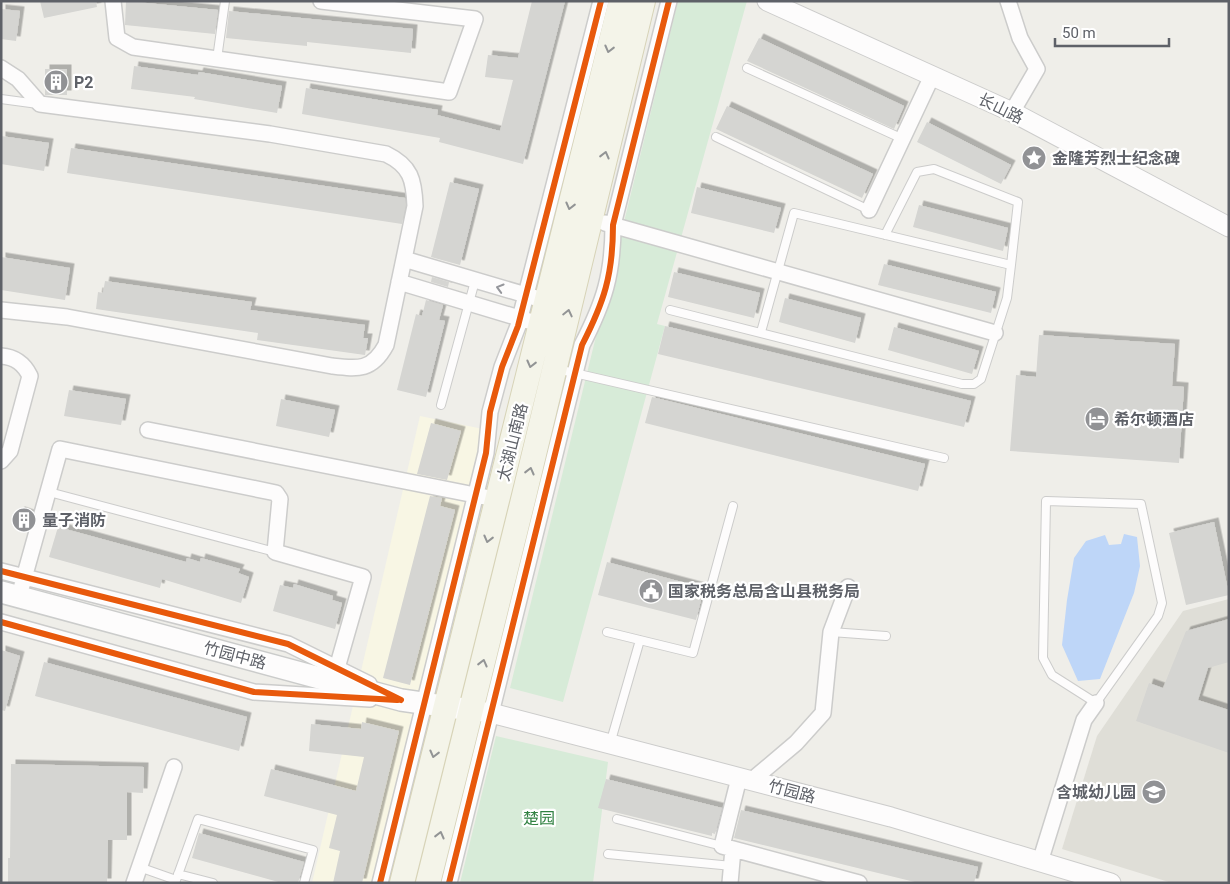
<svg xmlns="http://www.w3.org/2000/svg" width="1230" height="884" viewBox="0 0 1230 884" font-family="Roboto,'Noto Sans SC',sans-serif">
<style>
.commercial{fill:#f8f6e4}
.education{fill:#dfded7}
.green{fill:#d7ebd8}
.water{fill:#bed6f8}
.building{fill:#d5d5d2;filter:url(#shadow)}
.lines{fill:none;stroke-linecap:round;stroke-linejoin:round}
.service-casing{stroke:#cccccb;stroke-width:10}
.minor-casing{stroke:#cccccb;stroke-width:18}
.tertiary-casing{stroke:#cccccb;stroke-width:21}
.secondary-casing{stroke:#cbcccb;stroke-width:24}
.primary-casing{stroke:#d7d3b7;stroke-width:26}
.service{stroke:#fdfcfc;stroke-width:8}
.minor{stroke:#fdfcfc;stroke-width:15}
.tertiary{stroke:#fdfcfc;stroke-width:19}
.secondary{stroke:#fdfcfc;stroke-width:21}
.primary{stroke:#f4f4e9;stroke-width:24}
.cycleway-casing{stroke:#fff;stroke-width:9}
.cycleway{stroke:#e8590c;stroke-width:6}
.oneway{stroke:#929495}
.oneway2{stroke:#96979c}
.labels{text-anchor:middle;stroke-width:4.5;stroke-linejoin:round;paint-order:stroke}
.poi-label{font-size:16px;font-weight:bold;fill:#5e6168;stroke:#fff;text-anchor:start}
.street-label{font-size:16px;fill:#5e6168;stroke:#fff}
.park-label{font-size:16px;fill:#328243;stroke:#fff}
</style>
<defs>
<filter id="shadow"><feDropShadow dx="4.5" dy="-4.5" stdDeviation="0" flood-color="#0004"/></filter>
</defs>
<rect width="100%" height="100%" fill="#efeee9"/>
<path class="commercial" d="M420 416 483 429 373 883H312Z"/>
<path class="education" d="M1229 599V877L1227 883H1172L1062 849 1097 736 1183 611Z"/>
<path class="green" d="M678 1H747L657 324 665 326 563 702 510 688Z
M496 736 608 762 593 883H460Z"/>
<path class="water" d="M1124 534 1137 537 1140 566 1134 593 1100 679 1078 681 1062 645 1067 600 1074 558 1086 541 1105 535 1109 545 1121 544Z"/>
<path class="building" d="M40 1H96L97 7 44 18Z
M126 1 218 10 215 34 125 25Z
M532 1H565L523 164 439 142 440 138 302 114 306 88 438 110 437 115 500 131 513 80 485 77 488 55 518 58Z
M1 9 20 11 16 41 1 39Z
M229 11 413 29 411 53 307 42V46L226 38Z
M759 38 904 106 894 129 747 61Z
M134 66 198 75 199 72 282 86 277 113 194 99 195 97 131 89Z
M45 69H67V95H45Z
M727 106 873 174 862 198 716 129Z
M927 122 1011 165 1001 184 917 142Z
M1 136 49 143 44 171 1 164Z
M71 148 405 198 406 205 402 224 67 173Z
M450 182 479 189 460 265 431 257Z
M697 187 781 208 774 233 691 213Z
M919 205 1008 228 1003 251 913 227Z
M1 257 70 268 65 300 1 290Z
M884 264 996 292 991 313 878 285Z
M674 272 760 293 754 318 668 297Z
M432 277 449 282 448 287 431 282Z
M105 281 252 302 250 310 365 325 363 338H368L365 355 257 340 258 333 96 309 98 292 103 293Z
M785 298 861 318 855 343 779 322Z
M426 300 443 305 439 320 445 321 426 397 397 390 416 314 422 316Z
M665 326 971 401 964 427 658 354Z
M894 327 979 351 972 374 888 350Z
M1039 335 1175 344 1172 386 1184 387 1179 463 1010 451 1016 375 1036 377Z
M69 390 126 399 121 425 64 416Z
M652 397 925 464 918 491 645 423Z
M281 399 335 410 329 437 276 426Z
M431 423 461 431 447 480 417 474Z
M430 496 442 498 440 506 455 510 410 685 383 678Z
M20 511 32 515 28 529 16 525Z
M1214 522 1229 595 1186 605 1169 533Z
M58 527 186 562 187 558 200 562 201 558 240 569 238 573 249 577 241 603 162 579 160 588 49 557Z
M607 562 704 588 696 620 598 595Z
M294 584 333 596 332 600 342 603 335 629 273 611 280 585 293 588Z
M1229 619V662L1208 668 1198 700 1229 710V753L1136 721 1149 683 1163 688 1186 631Z
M1 650 20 656 5 711 1 710Z
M44 662 247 717 239 751 35 696Z
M362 722 399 731 362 883H333L340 851 329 848 337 815 264 796 271 769 356 791 364 757 309 751 311 724 361 729Z
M11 764 144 767 143 793 127 792V840H108L107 883H8V858H10Z
M606 779 722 808 715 834 712 833V836L598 808Z
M741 810 978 867 974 883H919L734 838Z
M199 833 304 862 298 883H282L192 858Z"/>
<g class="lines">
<defs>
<path id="service" d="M217 59 225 1
M747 68 903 139
M1 99 38 104
M716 137 869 210
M885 235 917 172 934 169 1018 202 1011 265
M670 310 962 384H974L981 379 1007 298 1011 265 794 213 761 332
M557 369 944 458
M441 405 475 281
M49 492 275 552
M1046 501 1141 504 1162 603 1158 616 1096 703 1052 675 1043 658Z
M607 632 693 653 733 506
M831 632 886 636
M610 744 640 640
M617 819 722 846
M608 854 732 866
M139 867 176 880
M178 874 213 883
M175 883 198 819 313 850 304 883"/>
<path id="minor" d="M113 1 117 38 133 47 449 92 475 19 321 1
M1008 1 1020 38 1037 69 1012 112
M1 68 18 79 40 104 270 134 386 154C411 166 414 180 415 206L386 345C372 371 358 369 332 366L67 317 1 310
M869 210 932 76
M605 223 995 333
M404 259 536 298
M399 282 529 321
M1 356C16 357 24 364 30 376L10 451 1 461
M148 430 485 497
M1 571 288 644 369 684
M19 596 60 449 276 493 280 499 275 552 363 577 333 682
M1 622 254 692 370 699
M739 778 722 846 859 883
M751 781 796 743 823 713 831 632 848 587
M1040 862 1084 720 1096 703
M134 883 174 767
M380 883 486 453 490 412 502 367 518 326 601 1
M449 883 582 345C604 302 613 275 613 225L669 1
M730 883 733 849"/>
<path id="tertiary" d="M767 1 1012 112 1229 227
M471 710 491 713 891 817 1111 883"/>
<path id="secondary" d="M1 592 401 700 471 710"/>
<path id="primary" d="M402 883 621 1
M428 883 522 504 643 1"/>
</defs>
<use href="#service" class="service-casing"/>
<use href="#minor" class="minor-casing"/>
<use href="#tertiary" class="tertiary-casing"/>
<use href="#secondary" class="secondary-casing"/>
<use href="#primary" class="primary-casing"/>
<use href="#service" class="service"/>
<use href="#minor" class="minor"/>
<use href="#tertiary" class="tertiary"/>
<use href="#secondary" class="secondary"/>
<use href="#primary" class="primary"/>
<defs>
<path id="cycleway" d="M1 571 288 644 401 700
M1 622 254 692 397 700
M380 883 486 453 490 412 502 367 518 326 601 1
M449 883 582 345C604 302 613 275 613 225L669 1"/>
</defs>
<use href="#cycleway" class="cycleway-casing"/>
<use href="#cycleway" class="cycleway"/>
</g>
<defs><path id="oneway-chevron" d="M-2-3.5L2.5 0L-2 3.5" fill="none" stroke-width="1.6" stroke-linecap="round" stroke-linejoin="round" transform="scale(1.25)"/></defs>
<g class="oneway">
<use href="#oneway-chevron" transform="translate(609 49) rotate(104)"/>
<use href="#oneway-chevron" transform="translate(605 155) rotate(-76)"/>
<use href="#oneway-chevron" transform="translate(570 206) rotate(104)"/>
<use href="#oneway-chevron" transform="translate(568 313) rotate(-77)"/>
<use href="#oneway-chevron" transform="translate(531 364) rotate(104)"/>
<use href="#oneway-chevron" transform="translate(530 471) rotate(-76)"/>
<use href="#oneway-chevron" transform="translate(488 539) rotate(104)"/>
<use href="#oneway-chevron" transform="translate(483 663) rotate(-76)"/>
<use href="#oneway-chevron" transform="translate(434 754) rotate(104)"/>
<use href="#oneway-chevron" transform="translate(440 835) rotate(-76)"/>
</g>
<use class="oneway2" href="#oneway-chevron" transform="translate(500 288) rotate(-164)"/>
<defs>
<symbol id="building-disc" viewBox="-11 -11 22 22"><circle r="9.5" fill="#919295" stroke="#fff"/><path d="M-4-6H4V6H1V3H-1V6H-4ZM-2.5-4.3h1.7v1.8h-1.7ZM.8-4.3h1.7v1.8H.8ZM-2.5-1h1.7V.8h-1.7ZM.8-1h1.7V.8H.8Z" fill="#fff"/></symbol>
<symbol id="sight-disc" viewBox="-11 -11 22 22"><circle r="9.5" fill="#919295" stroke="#fff"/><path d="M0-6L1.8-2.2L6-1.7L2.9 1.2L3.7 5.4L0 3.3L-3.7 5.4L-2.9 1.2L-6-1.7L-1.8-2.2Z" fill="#fff"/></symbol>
<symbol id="hotel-disc" viewBox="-11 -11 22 22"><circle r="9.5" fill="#919295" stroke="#fff"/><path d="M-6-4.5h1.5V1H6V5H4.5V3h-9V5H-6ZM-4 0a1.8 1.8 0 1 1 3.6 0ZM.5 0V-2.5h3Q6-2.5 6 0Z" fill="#fff"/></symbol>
<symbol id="civic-disc" viewBox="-11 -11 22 22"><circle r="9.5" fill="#919295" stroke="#fff"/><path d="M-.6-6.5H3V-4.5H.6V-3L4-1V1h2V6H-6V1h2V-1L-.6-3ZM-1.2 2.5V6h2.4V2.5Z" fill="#fff"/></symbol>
<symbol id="school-disc" viewBox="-11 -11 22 22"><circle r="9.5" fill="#919295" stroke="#fff"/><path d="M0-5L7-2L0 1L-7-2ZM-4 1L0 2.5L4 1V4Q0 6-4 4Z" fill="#fff"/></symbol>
</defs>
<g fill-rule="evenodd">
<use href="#building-disc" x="42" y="68" width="28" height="28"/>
<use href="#sight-disc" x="1020" y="144" width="28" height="28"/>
<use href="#hotel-disc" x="1083" y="405" width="28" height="28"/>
<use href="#building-disc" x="10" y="506" width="28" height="28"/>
<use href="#civic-disc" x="637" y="577" width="28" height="28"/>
<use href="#school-disc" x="1140" y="778" width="28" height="28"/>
</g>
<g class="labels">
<g class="poi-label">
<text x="74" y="88">P2</text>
<text x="1052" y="164">金隆芳烈士纪念碑</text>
<text x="1114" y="425">希尔顿酒店</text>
<text x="42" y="526">量子消防</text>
<text x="668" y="597">国家税务总局含山县税务局</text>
<text x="1136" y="798" text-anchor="end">含城幼儿园</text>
</g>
<g class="street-label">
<text transform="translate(1001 108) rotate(26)" y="6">长山路</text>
<text transform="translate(512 442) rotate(-76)" y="6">太湖山南路</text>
<text transform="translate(235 655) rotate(15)" y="6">竹园中路</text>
<text transform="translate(792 791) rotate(15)" y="6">竹园路</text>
</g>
<g class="park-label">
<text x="539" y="824">楚园</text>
</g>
</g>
<rect width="1230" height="884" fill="none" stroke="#5e6168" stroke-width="5"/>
<path d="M1055 38v8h114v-8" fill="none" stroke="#5e6168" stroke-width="2.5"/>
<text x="1062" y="38" font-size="15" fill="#5e6168" stroke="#ffffff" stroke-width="4" paint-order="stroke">50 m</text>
</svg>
